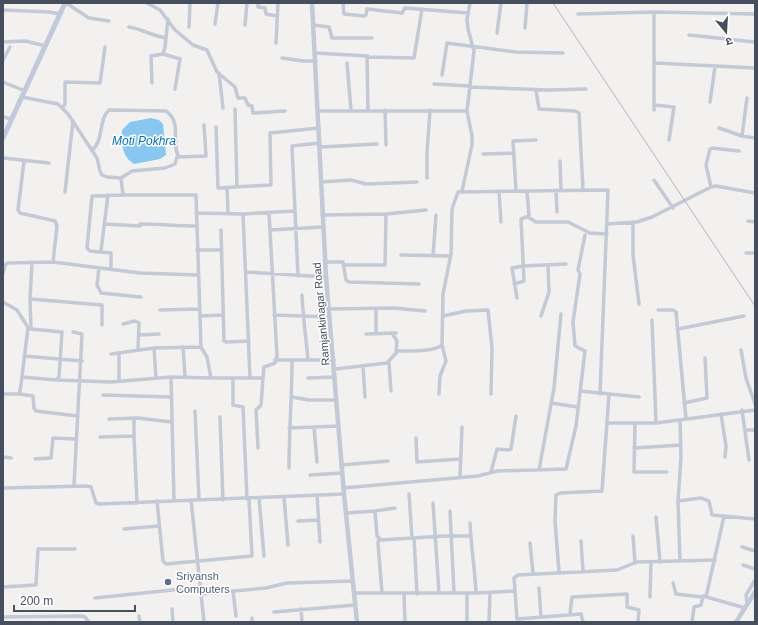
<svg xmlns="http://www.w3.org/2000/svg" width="758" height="625" viewBox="0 0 758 625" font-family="Helvetica,'Noto Sans Devanagari',sans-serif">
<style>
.water{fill:#88c8f0}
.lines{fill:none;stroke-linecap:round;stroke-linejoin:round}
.minor{stroke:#c3c9d5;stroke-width:3.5}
.tertiary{stroke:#c3c9d5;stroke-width:4.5}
.secondary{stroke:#c2c9da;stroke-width:5}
.rail{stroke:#b2b4bb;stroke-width:1}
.service-dot{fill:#5c6f8a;stroke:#fff;stroke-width:1.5}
.labels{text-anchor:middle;stroke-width:3;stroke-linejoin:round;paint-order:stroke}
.street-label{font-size:11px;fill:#474f5f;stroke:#fff}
.service-label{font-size:11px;fill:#4e5e75;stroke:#fff;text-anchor:start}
.water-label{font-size:12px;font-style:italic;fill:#056fb3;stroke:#fff}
</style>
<rect width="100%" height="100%" fill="#f3f0f0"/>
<path class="water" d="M151 118 159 120 163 124 166 155 160 159 134 164C122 157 121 143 122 130L130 122Z"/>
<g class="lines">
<path class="minor" d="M66 3 89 18 109 21
M147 3 160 10 175 30 193 45 207 50 217 72 235 87 238 98H245L248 105 252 106 253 113 285 111
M258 3V7L265 8 266 14 277 16
M343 3 344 14 364 16 366 15 367 9 402 13 405 8 468 13
M3 10 49 12 61 14
M654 12V110
M578 14 654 12 755 14
M215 24 218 3
M245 25 247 3
M313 25 329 27 332 38H372
M129 27C142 29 153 36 166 38
M189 27 190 3
M525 28 527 3
M497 33 501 3
M689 35 755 42
M3 42 25 41 46 46
M276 43 278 3
M315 53 368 56
M163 54 180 59 175 89
M282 58 303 61H316
M3 60 10 47
M347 63 351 110
M655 63 755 68
M219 73 223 108
M442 75 447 43 516 52 563 53
M3 82 25 91
M152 83 151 56 163 54 165 47 168 19
M434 84 470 86
M469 87 549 90 586 89
M536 90 539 109 575 111 579 113 583 190
M22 97 58 104 68 114 97 158 100 171 102 175 107 177 121 178 123 195H196L201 347 207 357 211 378H263L261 405 256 410 258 448
M710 102 715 67
M654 105 674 107 669 140
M62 108 65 104V82L100 83 105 47
M235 109 237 187
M368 110 367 57 414 58 422 9
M385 110 386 145
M319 111H467L474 51 468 29 467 19 470 3
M3 117 12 119
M216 127 218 188 271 185 270 133 319 128
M719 128 742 136 755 138
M742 136 747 98
M321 147 377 144
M92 150C104 141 98 120 109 110L166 111C183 123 170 143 179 157L206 156 204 125
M483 154 514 153
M3 158 49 163
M24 161 18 210 20 213 55 221 57 226 53 262
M560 161 561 190
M121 178 132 171 165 168 175 164 177 157
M427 178V153L430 110
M654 180 673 208
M321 182 351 180 366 184 417 182
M711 187 706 165 710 149 712 148 739 151
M227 188 228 213
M556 190 557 212
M462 191 472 145V136L467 111
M516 191 513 141 536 140
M65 192 73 121
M499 192 501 222
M196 213 243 214 295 211
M243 214 250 378
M322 215 386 214 426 210
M528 217 536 222H568L590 233 607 234
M748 221 755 222
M633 222V255L639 304
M104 224 140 226
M140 224C159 224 177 226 197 226
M607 224 637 222 652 217 711 187 716 186 755 193
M221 230 224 341 226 342 249 341
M270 230 323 227
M197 250H221
M101 251 108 195
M746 253H755
M401 255 450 256
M433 256 436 215
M326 262H343L346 280 349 282 419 284
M344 265H385L386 214
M523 266 566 264
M99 268 97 285 101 293 141 297
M111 269V253L90 251 87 248 92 196 123 195
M247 272 326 277
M3 273 5 265 8 263 53 262 140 273 198 275
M298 276 292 146 320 143
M514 284 524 281 521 219 529 216 527 191
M302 295C303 317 306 338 308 360
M517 298 512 268 523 266
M30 299 32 262
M3 302 17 310 29 329
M329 309 394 308 425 311
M376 309V334
M160 310 200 309
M658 310H673L676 312 686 419
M274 315 330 317
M200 316 223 315
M443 316 466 311 488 310 492 348 491 394
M541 316 549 292 548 265
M652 320 656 423
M123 324 135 321 139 323 138 349
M678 329 744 316
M73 332 82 334 74 485
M392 333 397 341 396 352
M366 334 396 333
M139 335 159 334
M183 347 185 376
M154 348 156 378
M741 350 746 378 755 404
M111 354 154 348 201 347
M24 356 82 361
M275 360H334
M389 363 391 391
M363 366 365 397
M335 369 387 363 398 351C408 351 435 352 442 345L443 294 451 254 452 209 458 192 608 190 600 394
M22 377 56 380 59 377 62 332 31 329 30 299 102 305V325
M171 377 174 500
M233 378V405L243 407 247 499
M263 378 264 367 275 363 277 356 269 213
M308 378 335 377
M56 380 111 382 171 377 211 378
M119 381V353
M580 391 639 397
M3 394H18L20 392 28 328
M19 394 33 396 34 408 36 411 78 416
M439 394 440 376 446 361 442 345
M103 395 171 397
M292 397 309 400H337
M551 403 578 407
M684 403 707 398 705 358
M742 410 749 460
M195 411 199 500
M721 414 726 446 725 457
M220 417 223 500
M134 418V436
M109 419 138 418 171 422
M607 423H656L755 410
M635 423 634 472H667
M314 427 317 462
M289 428 339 426
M745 430H755
M100 437 134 436 137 503
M416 438 417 462 460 459
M634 448 681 445
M3 457 11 458
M35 459 51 458 53 438 76 439
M341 465 388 461
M289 468C289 432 292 396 292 360
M539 470 554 388 561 314
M491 472 497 449 508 450 511 449 516 416
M310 475 342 473
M460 477 462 427
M3 488 87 486 91 487 96 503 100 504 344 494
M343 488 478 476 497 471 566 469 576 426 585 351 575 346 573 322 580 274 578 270 585 235
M409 494 412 538
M317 495 320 542
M284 497 288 545
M259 498 264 556
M191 500 204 622
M157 501 163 561 166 564 252 556 249 499
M678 501 701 498 709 501 712 515 755 519
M433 503 439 593
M375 511 395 508
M450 511 454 593
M346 513 375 511 377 536 381 540 444 536H470
M656 517 660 562
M298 521 318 520
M470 523C471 547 475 569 476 593
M124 529 159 526
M633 536 635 563
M379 538 378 543 382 593
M414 538 417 594
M581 541 583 571
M530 543 533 573
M742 547 755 551
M680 561 678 501 681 457 680 420
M743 565 755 569
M559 572 555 521 556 495 560 493 602 491 609 394
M673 583 676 594 702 597
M3 587 36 585 38 549H75
M539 588 541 617
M233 591 236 616
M515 591 517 619 581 614 583 622
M354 593H476L515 591 514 578 518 575 617 570 637 562 715 560
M467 593V620
M201 594 266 588 287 583 353 581
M404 594 405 622
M650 597 651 562
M706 597 724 516
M95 598 201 587
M747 603 746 595 755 580
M172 609 173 622
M301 609 302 622
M274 612 355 605
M570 614 572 597 627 594V607L639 610 638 622
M139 616 140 622
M3 617 82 616 85 617 89 622
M252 618V622
M489 622 490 592
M692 622 694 607 701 605 703 596 745 608"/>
<path class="tertiary" d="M312 3 326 277 344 494 357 622
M736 622 755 592"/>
<path class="secondary" d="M3 138 65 3"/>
<path class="rail" d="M553 3 755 306"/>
</g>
<circle class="service-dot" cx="168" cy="582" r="4"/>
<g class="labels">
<g class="street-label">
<text transform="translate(321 314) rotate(-95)" y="4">Ramjankinagar Road</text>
</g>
<g class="service-label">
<text x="176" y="580">Sriyansh<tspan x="176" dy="13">Computers</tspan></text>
</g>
<g class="water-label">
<text x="144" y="145">Moti Pokhra</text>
</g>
</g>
<rect width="758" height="625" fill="none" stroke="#474f5f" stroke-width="8"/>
<g transform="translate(726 32) rotate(162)" stroke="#ffffff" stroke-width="3" paint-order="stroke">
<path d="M0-3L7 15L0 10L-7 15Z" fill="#474f5f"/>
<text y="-6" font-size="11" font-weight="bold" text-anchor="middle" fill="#474f5f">उ</text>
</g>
<path d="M14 605v6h121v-6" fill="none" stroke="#474f5f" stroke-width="2"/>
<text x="20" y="605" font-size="12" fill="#474f5f" stroke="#ffffff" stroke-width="3" paint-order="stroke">200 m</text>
</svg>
